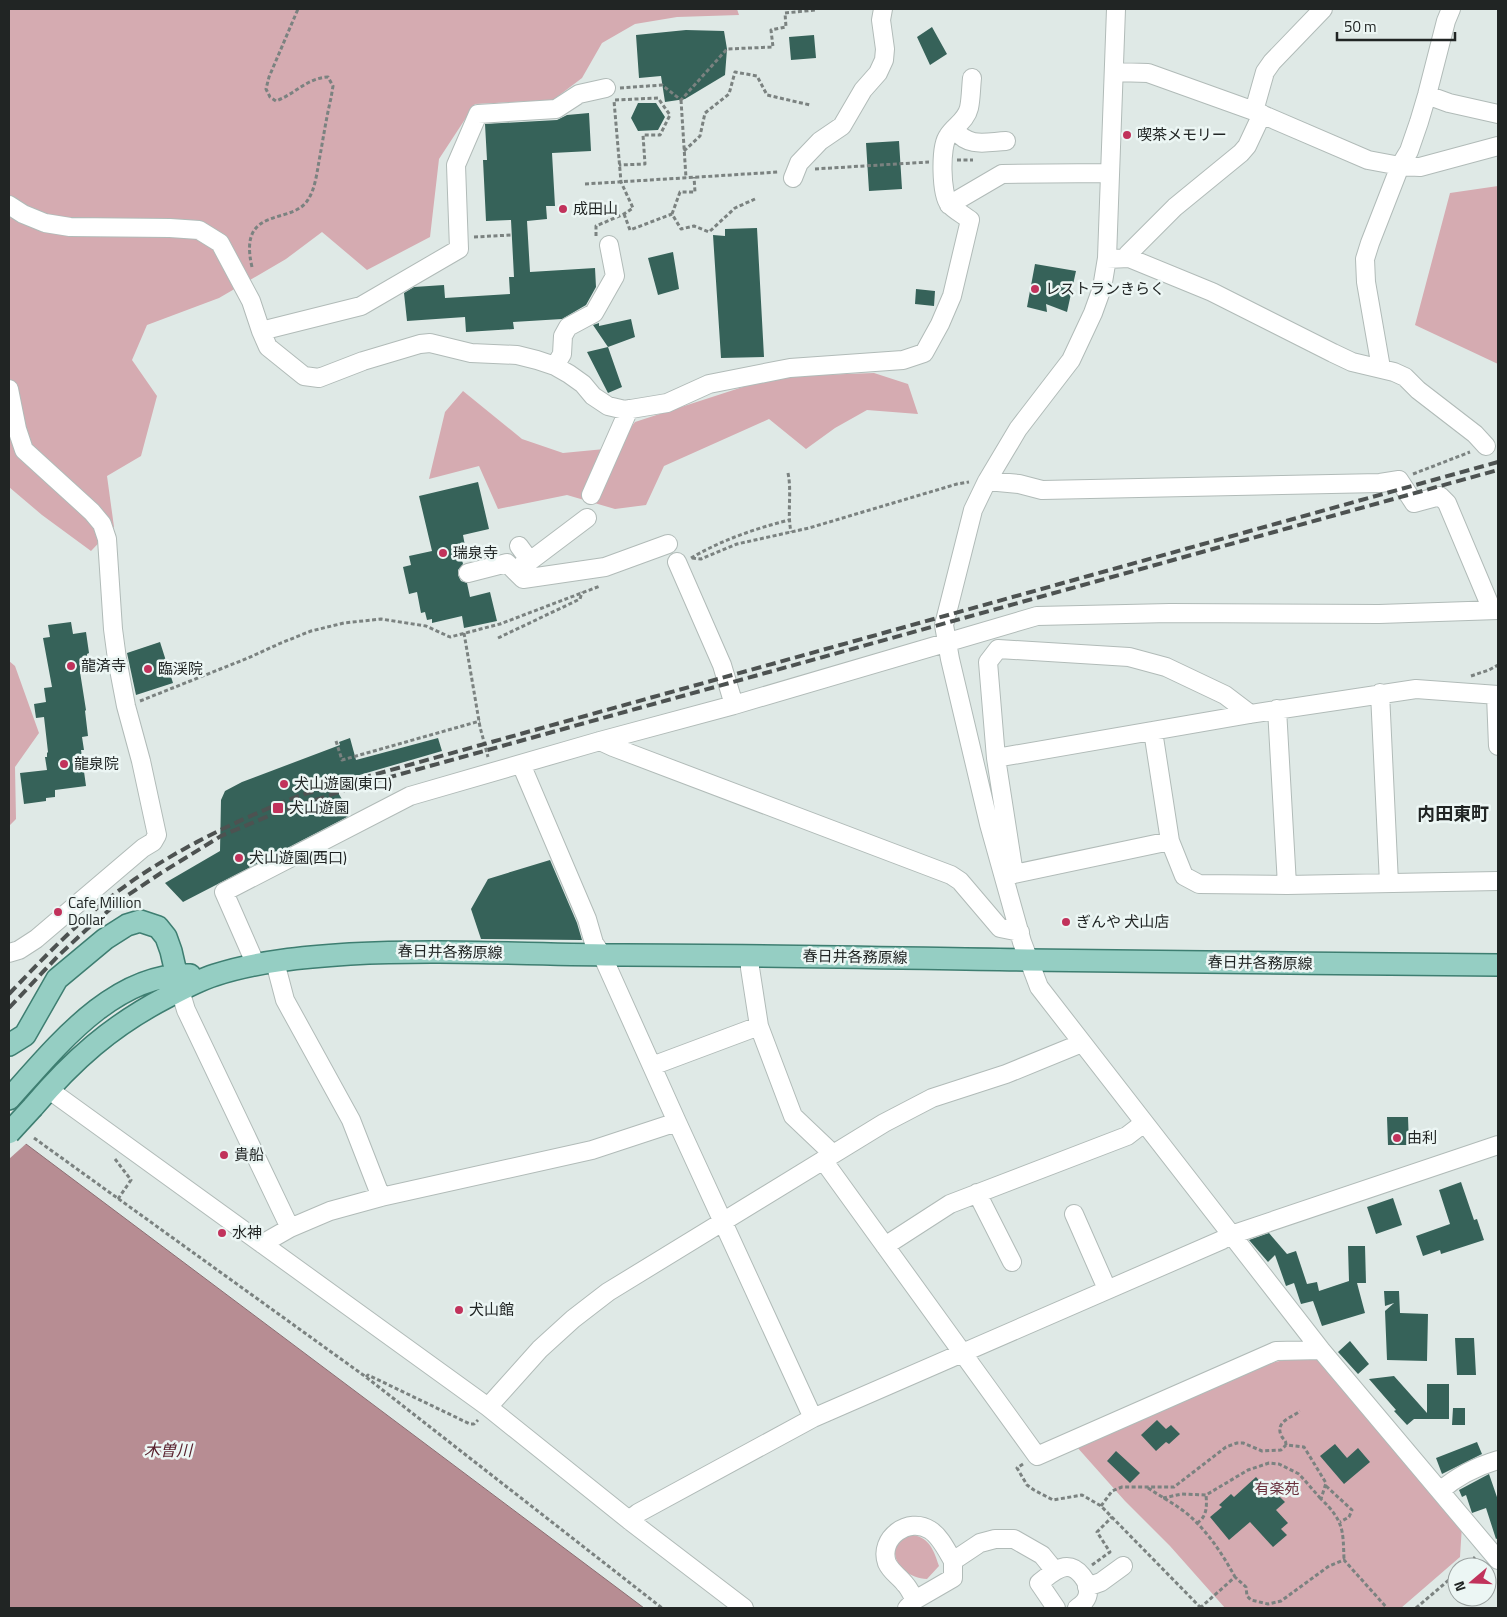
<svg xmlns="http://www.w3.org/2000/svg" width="1507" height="1617" viewBox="0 0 1507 1617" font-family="'Titillium Web','Noto Sans JP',sans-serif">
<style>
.green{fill:#d5abb1}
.water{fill:#b78d93;stroke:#8a6e72}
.pier{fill:#dfe9e6}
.building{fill:#366259}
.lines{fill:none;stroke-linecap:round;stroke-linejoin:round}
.minor-casing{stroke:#b1bbb8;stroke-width:20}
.major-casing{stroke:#3e7e71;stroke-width:24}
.path{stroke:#7b8280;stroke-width:3;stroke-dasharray:4 2.5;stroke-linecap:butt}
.minor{stroke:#fff;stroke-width:18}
.major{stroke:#95cec3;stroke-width:21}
.rail{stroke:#4d5251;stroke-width:4;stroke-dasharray:10 5;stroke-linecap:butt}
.major-bridge-casing{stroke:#3e7e71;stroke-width:24;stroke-linecap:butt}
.major-bridge{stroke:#95cec3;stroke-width:21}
.poi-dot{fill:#c1325b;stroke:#ecf6f4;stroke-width:2}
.labels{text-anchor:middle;stroke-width:5;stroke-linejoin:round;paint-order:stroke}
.poi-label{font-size:15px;fill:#212524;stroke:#ecf6f4;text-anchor:start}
.street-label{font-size:15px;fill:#212524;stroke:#ecf6f4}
.park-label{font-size:15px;fill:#6a313d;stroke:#ecf6f4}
.water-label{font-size:16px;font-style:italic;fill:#58212d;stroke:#ecf6f4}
.quarter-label{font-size:18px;font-weight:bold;fill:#212524;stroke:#ecf6f4}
</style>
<rect width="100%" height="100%" fill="#dfe9e6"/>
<path class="green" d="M9 9H737L739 15 677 17 635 24 602 43 582 78 553 100 475 104 439 159 430 237 367 270 322 232 286 259 219 298 147 325 132 360 157 396 141 456 107 476 114 527 91 551 42 515 9 487Z
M1498 186V364L1415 325 1450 193Z
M874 373 908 384 918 414 867 410 835 428 806 449 769 419 664 466 646 505 615 509 567 495 498 509 479 466 429 479 445 412 463 391 522 439 563 453 615 448 635 422 749 385 791 376Z
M9 661 15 666 39 733 15 767 16 819 9 826Z
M1297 1357 1321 1358 1462 1525 1460 1557 1401 1608H1225L1170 1546 1125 1501 1076 1446 1267 1364Z
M913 1535C930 1538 934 1551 939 1566L927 1579C900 1579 878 1544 913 1535Z"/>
<path class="water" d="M9 1131 26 1144 644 1608H9Z"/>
<path class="pier" d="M9 1129 28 1142 9 1159Z"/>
<path class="building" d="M932 27 947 54 930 65 917 37Z
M686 30 724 31 727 49 725 75 685 99 665 102 661 76 639 78 636 35Z
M814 35 816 58 791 60 789 37Z
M638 103H656L665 117 658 130 638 131 631 118Z
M589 113 591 151 552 153 555 206H546L547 219 527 221 530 272 595 268 596 287 586 305 562 319 513 322 514 329 466 332 465 317 407 321 404 293 414 287 444 285 445 298 510 294 509 277H514L511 220 486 221 483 160H487L485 124 557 120 567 115Z
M899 141 902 189 869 191 866 143Z
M757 228 764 357 721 358 713 235 725 236V229Z
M673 252 679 289 658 295 648 258Z
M1035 264 1076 271 1067 312 1046 304 1047 312 1027 307Z
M916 289 935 291 934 306 915 304Z
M631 319 635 337 608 347 593 325 599 323V326Z
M608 347 622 387 608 393 587 352Z
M478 482 489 529 463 535 465 546 459 548 463 564 458 570V575L461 581 467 583 470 597 490 592 497 621 464 628 462 616 432 623V619L427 620 425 612 421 613 417 592 409 594 403 567 411 565 409 556 432 551 419 496Z
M71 622 73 634 86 632 89 653 87 654V658L81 659 83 672H80L86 710 85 711 88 736 82 737 84 750H81L86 786 55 790V797L46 798V801L24 804 20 773 47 770 45 757H47V753L48 752 44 717 36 718 34 704 46 702 44 688 52 687 43 638 50 637 48 625Z
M160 642 173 683 136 695 127 653Z
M350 738 356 760 438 738 442 751 332 783 348 809 349 816 183 902 165 883 220 851 221 800 225 791 242 782 340 745 339 742Z
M550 860 577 923 582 940 481 939 471 909 488 879Z
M1387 1117H1408L1409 1145H1388Z
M1461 1182 1474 1220 1477 1219 1484 1240 1441 1254 1440 1250 1423 1256 1416 1236 1450 1224 1439 1190Z
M1393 1198 1402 1225 1376 1234 1367 1207Z
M1269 1233 1287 1254 1296 1251 1307 1284 1317 1282 1319 1291 1349 1281 1348 1246H1365L1366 1283H1357L1365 1313 1322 1326 1313 1301 1301 1304 1294 1283 1286 1286 1275 1255 1268 1262 1249 1240Z
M1384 1291H1399L1400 1313 1428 1314 1427 1361 1387 1360 1385 1311 1394 1303 1385 1306Z
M1455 1338H1474L1476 1375H1457Z
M1350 1341 1369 1364 1358 1374 1338 1352Z
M1394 1376 1427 1413V1384H1449V1419H1414L1407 1425 1394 1411 1396 1410 1369 1379Z
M1453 1408H1465V1425H1452Z
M1157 1420 1166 1429 1171 1425 1180 1434 1169 1444 1166 1442 1156 1451 1141 1435Z
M1477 1442 1482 1454 1442 1474 1436 1458Z
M1335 1444 1347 1458 1358 1448 1370 1462 1344 1484 1320 1456Z
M1116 1451 1140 1473 1130 1483 1107 1461Z
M1489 1474 1498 1500V1538L1496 1539 1486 1508 1472 1513 1466 1495 1462 1497 1459 1490Z
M1256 1477 1272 1495 1275 1492 1285 1502 1276 1510 1288 1523 1281 1529 1287 1535 1273 1547 1250 1522 1229 1540 1210 1517 1222 1507 1219 1505 1231 1494 1234 1497Z"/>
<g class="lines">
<defs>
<path id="minor" d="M1116 9 1107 258 1102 288 1093 313 1071 360 1018 429 987 481 973 510 944 625 950 659 989 824 1022 942 1039 987 1321 1350 1498 1560
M1114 72 1148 73 1254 111 1368 160 1400 166 1420 167 1498 146
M1427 95 1449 103 1498 114
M1254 111 1265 72 1272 62 1323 9
M955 130C969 148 986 142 1006 141
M793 178 799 163 820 141 842 126 863 90 878 73 884 60 885 49 881 20 883 9
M9 205 23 214 45 223 70 227 170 228 199 230 220 243 251 301 261 331 268 347 304 376 319 378 363 361 420 344 430 343 471 353 517 355 537 360 555 366 569 374 583 384 593 396 608 406 625 410 667 403 709 384 790 368 903 360 924 353 940 324 952 296 970 220C964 215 954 210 949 204 941 194 940 146 948 136 954 126 966 121 969 108 971 99 971 87 972 78
M949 205 1002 174 1109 173
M1126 258 1128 254 1175 207 1241 153 1247 146 1262 114
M1107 259 1129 258 1212 292 1333 353 1352 362 1394 372 1405 377 1418 390 1475 434 1486 446
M261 331 361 306 459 249 456 165 478 114 556 109 579 94 606 88
M555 366 562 354 563 336 568 327 594 313 615 276 609 245
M1381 368 1366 282 1365 259 1370 243 1400 166 1409 151 1419 122 1427 95 1446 21 1451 9
M9 389 17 429 24 450 92 512 102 524 107 539 113 629 117 659 126 706 141 761 157 835 153 842 143 848 36 939 19 950 9 953
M987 481 1019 484 1042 490 1380 483 1399 480 1414 503 1440 496 1447 503 1492 610
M591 495 629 409
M519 546 530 561
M677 562 722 665 734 705
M516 572 524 563 530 561 587 518
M468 573 507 563 523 579 605 567 668 544
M1380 693 1389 883
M1496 695 1498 746
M1277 709 1287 885
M1153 731 1170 841
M600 741 613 747 951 875 960 881 1000 928 1020 932
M996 758 1250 714 1416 689 1498 695
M521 764 587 919 594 943 602 955 677 1122 813 1418
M1014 874 1170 841 1184 876 1199 884 1287 885 1498 881
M1007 876 1014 874 996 758 988 662 998 649 1129 657 1166 667 1225 695 1250 714
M750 955V968L759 1026 793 1116 833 1154
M275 962 285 1000 351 1120 381 1197
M256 965 224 892 410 796 600 741 734 705 1037 616 1170 613 1379 614 1498 610
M180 990 186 1010 290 1228
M652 1066 759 1026
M48 1089 488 1407 629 1520 744 1608
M823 1160 1037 1456 1276 1351 1321 1350
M977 1193 1012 1262
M1074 1214 1107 1289
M262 1244 290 1228 330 1211 381 1197 592 1150 677 1122
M885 1246 950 1204 1127 1136 1144 1123
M488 1407 540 1349 573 1319 608 1292 884 1123 932 1098 1006 1074 1082 1043
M1440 1491C1456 1477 1478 1466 1498 1460
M629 1520 638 1513 813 1418 1222 1240 1231 1235 1498 1145
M1087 1587 1101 1582 1123 1566
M915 1600C912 1595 909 1588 905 1584 899 1576 891 1572 887 1563 878 1538 909 1516 930 1530 940 1536 947 1551 953 1561
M907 1608 915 1600 953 1578V1561L980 1543 995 1539H1014L1042 1555 1055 1571
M1056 1608 1039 1583C1046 1578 1057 1567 1067 1567 1078 1567 1089 1582 1088 1592 1088 1599 1082 1605 1077 1608"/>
<path id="major" d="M9 1045 25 1035 57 979 105 939 127 925 140 921 158 927 166 937 171 951 180 990
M9 1099C55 1048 114 972 190 975
M33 1107C73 1060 111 1026 167 997 182 989 199 980 215 975 258 961 305 957 350 954 441 949 533 955 624 955 758 955 892 958 1027 960 1184 963 1341 963 1498 965"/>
</defs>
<use href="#minor" class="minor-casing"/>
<use href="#major" class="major-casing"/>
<path class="path" d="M620 88 662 85 681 100 727 49 773 47 771 30 786 27 785 13 816 10
M615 100 658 98 670 115 660 135H643L645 164 619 165
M681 100 686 178
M684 151 700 136 705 113 729 94 735 72 757 76 767 95 810 105
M957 160H973
M815 169 929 162
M585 184 779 172
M624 214 630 230 672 214 681 229 694 226 709 232 735 208 755 199
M672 214 680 192H695L694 177
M596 236V226L624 214 633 208 621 182 614 101
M474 237 511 235
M252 267C237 203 294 227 309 198 315 188 317 173 319 161 323 140 326 119 331 98L333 86 328 77C307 78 295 94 276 101L270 97 266 89 269 77 298 9
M788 473C792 492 787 512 791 532
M1413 474 1470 452
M691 558C722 540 754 529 789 520
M692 558 701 559 737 544 809 528 957 484 969 482
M464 633 480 727 488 757
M498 638 580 599 582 592
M1471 676 1489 670 1498 665
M140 701 248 658 281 643 311 631 344 623 381 619 426 626 450 637 500 624 600 586
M336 741 342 760 480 721
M34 1138 366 1377 662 1608
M115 1159 131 1180 118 1199
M366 1377 368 1375 470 1424H474L478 1420
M1286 1445C1286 1439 1283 1440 1281 1435 1275 1421 1293 1417 1300 1411
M1023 1464 1017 1468 1027 1485 1034 1490 1053 1500 1082 1495 1101 1506 1201 1608
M1326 1486 1352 1510 1349 1517 1340 1522
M1148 1488C1160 1496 1173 1503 1185 1512 1206 1529 1222 1553 1235 1577
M1163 1498 1182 1494 1206 1495 1248 1470 1269 1463 1279 1464 1299 1474 1321 1499
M1101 1506 1112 1491 1122 1487H1174L1226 1447 1237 1443H1243L1262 1451 1281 1450 1286 1445 1304 1447 1326 1483 1321 1499C1344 1521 1343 1530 1344 1560
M1197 1523C1207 1517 1207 1506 1206 1495
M1092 1565 1110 1552 1097 1532 1112 1517
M1464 1567 1475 1557
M1200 1608 1235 1577 1246 1587 1247 1596 1251 1600 1268 1604 1281 1601 1329 1566 1344 1560 1387 1608
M1416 1608 1457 1573"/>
<use href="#minor" class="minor"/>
<use href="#major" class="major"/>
<path class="rail" d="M9 994C49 952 92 907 141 875 191 842 245 817 301 795L1498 462
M9 1008 57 957 86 930 122 899 161 873 221 836 271 815 354 787 1498 470"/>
<defs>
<path id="major-bridge" d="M9 1133 33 1107"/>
</defs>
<use href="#major-bridge" class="major-bridge-casing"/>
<use href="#major-bridge" class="major-bridge"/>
</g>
<g class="poi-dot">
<circle cx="1127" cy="135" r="5"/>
<circle cx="563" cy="209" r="5"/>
<circle cx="1035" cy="289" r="5"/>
<circle cx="443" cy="553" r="5"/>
<circle cx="71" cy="666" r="5"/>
<circle cx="148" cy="669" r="5"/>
<circle cx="64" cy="764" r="5"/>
<circle cx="284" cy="784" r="5"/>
<rect x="272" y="802" width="12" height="12" rx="2.5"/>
<circle cx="239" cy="858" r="5"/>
<circle cx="58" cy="912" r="5"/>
<circle cx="1066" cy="922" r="5"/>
<circle cx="1397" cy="1138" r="5"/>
<circle cx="224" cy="1155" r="5"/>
<circle cx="222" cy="1233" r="5"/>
<circle cx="459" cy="1310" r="5"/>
</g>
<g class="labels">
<g class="poi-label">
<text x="1137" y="140">喫茶メモリー</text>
<text x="573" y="214">成田山</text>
<text x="1045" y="294">レストランきらく</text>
<text x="453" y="558">瑞泉寺</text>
<text x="81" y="671">龍済寺</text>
<text x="158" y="674">臨渓院</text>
<text x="74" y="769">龍泉院</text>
<text x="294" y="789">犬山遊園(東口)</text>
<text x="289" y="813">犬山遊園</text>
<text x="249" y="863">犬山遊園(西口)</text>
<text x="68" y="908">Cafe Million<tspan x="68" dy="17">Dollar</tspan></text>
<text x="1076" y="927">ぎんや 犬山店</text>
<text x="1407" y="1143">由利</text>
<text x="234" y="1160">貴船</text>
<text x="232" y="1238">水神</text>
<text x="469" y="1315">犬山館</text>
</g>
<g class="street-label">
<text transform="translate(450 952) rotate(1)" y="5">春日井各務原線</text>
<text transform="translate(855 957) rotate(1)" y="5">春日井各務原線</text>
<text transform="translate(1260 963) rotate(1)" y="5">春日井各務原線</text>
</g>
<g class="park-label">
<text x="1277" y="1494">有楽苑</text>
</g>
<g class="water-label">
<text x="168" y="1456">木曽川</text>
</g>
<g class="quarter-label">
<text x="1453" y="820">内田東町</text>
</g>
</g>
<rect width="1507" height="1617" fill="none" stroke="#212524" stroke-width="20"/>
<g transform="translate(1472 1582) rotate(251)"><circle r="24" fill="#ecf6f4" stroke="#9ba2a1"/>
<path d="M0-4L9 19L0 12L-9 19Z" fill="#c1325b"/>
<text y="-8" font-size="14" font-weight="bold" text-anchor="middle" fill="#212524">N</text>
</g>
<path d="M1337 32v8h118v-8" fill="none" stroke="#212524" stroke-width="2.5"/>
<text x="1344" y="32" font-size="15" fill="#212524" stroke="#ecf6f4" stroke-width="4" paint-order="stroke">50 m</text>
</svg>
